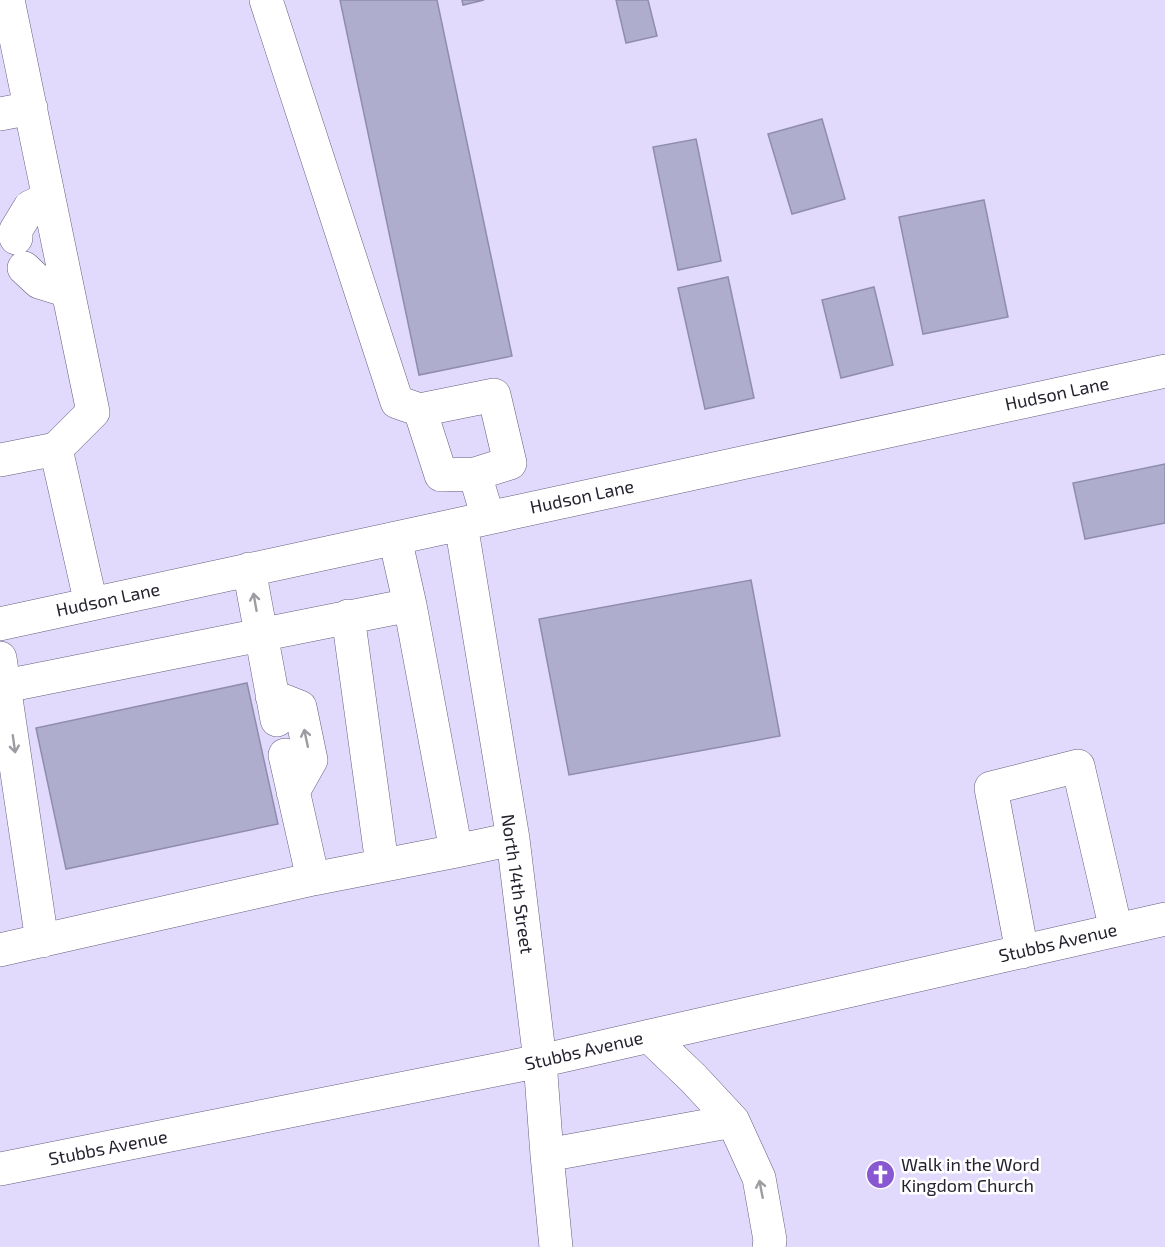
<svg xmlns="http://www.w3.org/2000/svg" width="1165" height="1247" viewBox="0 0 1165 1247" font-family="'Exo 2',sans-serif">
<style>
.building{fill:#aeadce;stroke:#8f8dae;stroke-width:1.5}
.lines{fill:none;stroke-linecap:round;stroke-linejoin:round}
.minor-casing{stroke:#655e7c;stroke-width:34}
.minor{stroke:#fff;stroke-width:33}
.oneway{stroke:#9d9ca1}
.labels{text-anchor:middle;stroke-width:5;stroke-linejoin:round;paint-order:stroke}
.street-label{font-size:18px;fill:#25222f;stroke:#fff}
.poi-label{font-size:18px;fill:#25222f;stroke:#fff;text-anchor:start}
</style>
<rect width="100%" height="100%" fill="#e2dafd"/>
<path class="building" d="M340 0H437L512 356 419 375Z
M462 0H484L463 5Z
M616 0H648L657 36 626 43Z
M822 119 845 199 792 214 768 134Z
M696 139 721 261 678 270 653 147Z
M984 200 1008 317 923 334 899 217Z
M728 277 754 398 705 409 678 288Z
M874 287 893 365 841 378 822 300Z
M1165 464V523L1085 539 1073 483Z
M751 580 780 736 569 775 539 619Z
M247 683 278 824 66 869 36 728Z"/>
<g class="lines">
<defs>
<path id="minor" d="M8 0 93 412 56 449
M266 0 397 402 420 410 441 475 475 474 488 518
M0 114 31 108
M16 238V230L30 207 49 198
M24 268 39 282 68 291
M420 410 494 395 510 463 475 474
M0 460 56 449 91 604
M461 524 513 839 540 1061 547 1155 556 1247
M395 538 410 605 456 851 513 839
M249 569 277 720
M348 616 382 864
M0 624 1165 371
M0 658 42 941
M0 687 410 605
M272 696 300 707 311 760 293 792
M285 755 313 879
M0 950 313 879 456 851
M1022 952 991 788 1078 766 1116 930
M649 1036 693 1078 733 1121 759 1178 770 1240 769 1247
M547 1155 733 1121
M0 1169 540 1061 1165 919"/>
</defs>
<use href="#minor" class="minor-casing"/>
<use href="#minor" class="minor"/>
</g>
<defs><path id="oneway-shaft" d="M-6 0H5M1.5-3L5.5 0L1.5 3" fill="none" stroke-width="1.6" stroke-linecap="round" stroke-linejoin="round" transform="scale(1.5)"/></defs>
<g class="oneway">
<use href="#oneway-shaft" transform="translate(255 602) rotate(-100)"/>
<use href="#oneway-shaft" transform="translate(306 738) rotate(-102)"/>
<use href="#oneway-shaft" transform="translate(14 744) rotate(82)"/>
<use href="#oneway-shaft" transform="translate(761 1189) rotate(-101)"/>
</g>
<defs>
<symbol id="church-disc" viewBox="-11 -11 22 22"><circle r="9.5" fill="#8758d1" stroke="#fff"/><path d="M-1.2-6h2.4v3.5h3.3v2.4h-3.3V6h-2.4V-.1h-3.3v-2.4h3.3Z" fill="#fff"/></symbol>
</defs>
<g fill-rule="evenodd">
<use href="#church-disc" x="864" y="1158" width="33" height="33"/>
</g>
<g class="labels">
<g class="street-label">
<text transform="translate(1057 394) rotate(-12)" y="6">Hudson Lane</text>
<text transform="translate(582 497) rotate(-12)" y="6">Hudson Lane</text>
<text transform="translate(108 600) rotate(-12)" y="6">Hudson Lane</text>
<text transform="translate(517 884) rotate(82)" y="6">North 14th Street</text>
<text transform="translate(1058 943) rotate(-13)" y="6">Stubbs Avenue</text>
<text transform="translate(584 1051) rotate(-13)" y="6">Stubbs Avenue</text>
<text transform="translate(108 1148) rotate(-11)" y="6">Stubbs Avenue</text>
</g>
<g class="poi-label">
<text x="901" y="1171">Walk in the Word<tspan x="901" dy="21">Kingdom Church</tspan></text>
</g>
</g>
</svg>
